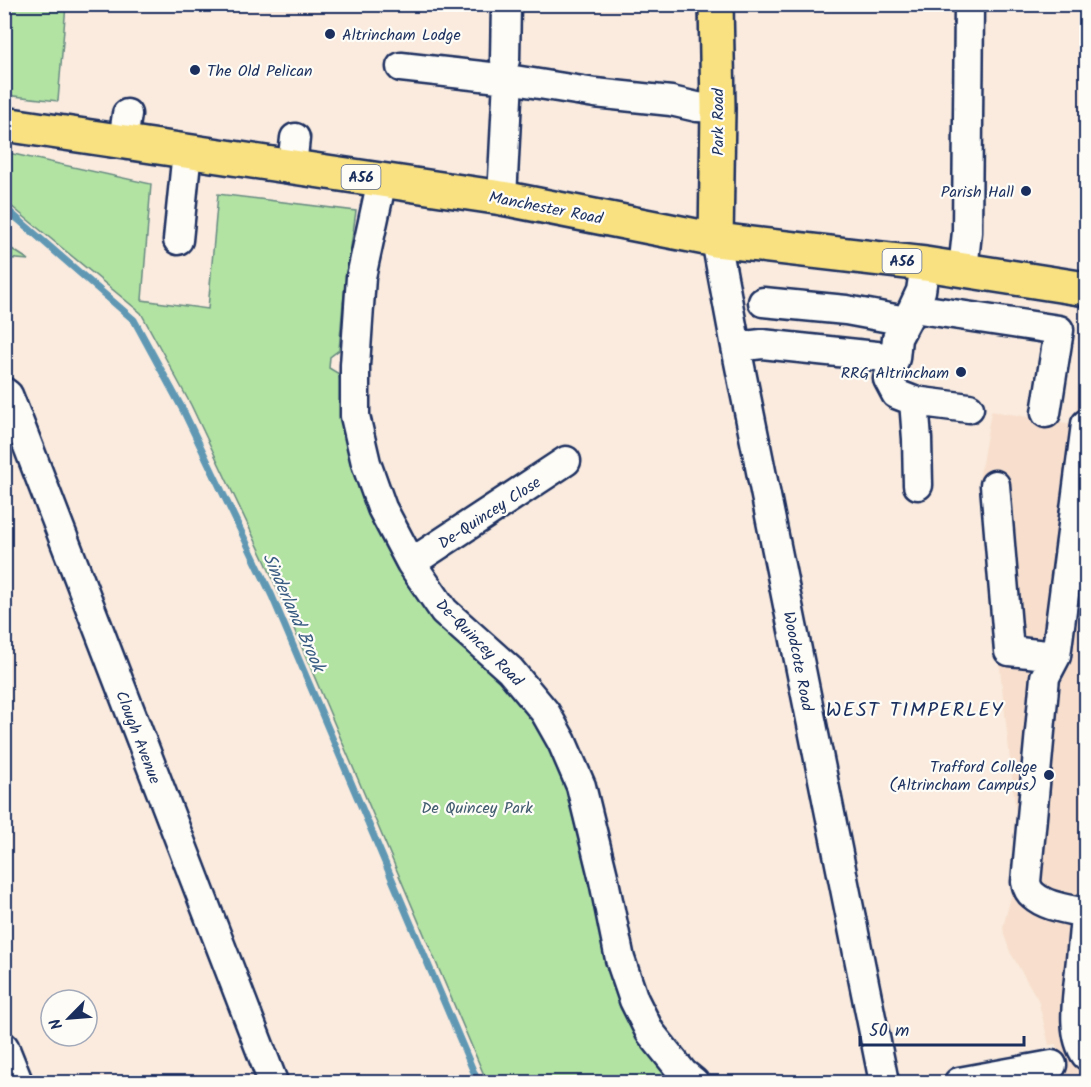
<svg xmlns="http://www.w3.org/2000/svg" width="1091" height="1087" viewBox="0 0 1091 1087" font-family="Kalam,sans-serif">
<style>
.built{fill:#f8dfcd}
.green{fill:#b2e3a3;stroke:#668980;stroke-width:1.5}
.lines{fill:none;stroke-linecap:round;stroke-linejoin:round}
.stream{stroke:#6198b4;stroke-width:7}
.minor-casing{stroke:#1b2f5e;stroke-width:33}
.major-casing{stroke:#1b2f5e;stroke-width:38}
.highway-casing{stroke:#1b2f5e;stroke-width:38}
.minor{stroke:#fdfcf7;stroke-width:28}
.major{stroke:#f9e181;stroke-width:33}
.highway{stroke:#f9e181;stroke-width:33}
.poi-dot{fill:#1b2f5e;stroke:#fdfcf7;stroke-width:2}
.labels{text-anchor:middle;stroke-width:4.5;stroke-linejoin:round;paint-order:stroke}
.shield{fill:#fdfcf7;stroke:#5f6c8c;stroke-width:1.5}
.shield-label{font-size:15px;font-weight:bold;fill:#1b2f5e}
.poi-label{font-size:16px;fill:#1b2f5e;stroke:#fdfcf7;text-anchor:end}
.street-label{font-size:16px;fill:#1b2f5e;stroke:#fdfcf7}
.park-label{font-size:16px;fill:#415c6f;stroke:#fdfcf7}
.water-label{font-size:18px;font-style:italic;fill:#385b82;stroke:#fdfcf7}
.quarter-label{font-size:20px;letter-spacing:1.5px;fill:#1b2f5e;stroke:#fdfcf7}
</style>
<rect width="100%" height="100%" fill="#faebde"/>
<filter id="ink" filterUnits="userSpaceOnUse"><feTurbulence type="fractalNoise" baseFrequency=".0167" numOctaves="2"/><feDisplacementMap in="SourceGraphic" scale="12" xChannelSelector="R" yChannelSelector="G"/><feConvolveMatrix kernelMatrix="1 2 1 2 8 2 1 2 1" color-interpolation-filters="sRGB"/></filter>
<g filter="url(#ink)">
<path class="built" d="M1086 346V1082H1063H1064L1056 1044 1049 1045 1038 1000 1010 952 1004 935 1003 927 1021 859 979 480 991 411 1074 424Z"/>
<path class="green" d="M5 4 66 5 58 101 5 95Z
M4 152 151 184 142 300 208 309 218 194 356 211 343 303 339 350 330 357 329 368 339 374 348 450 362 496 384 541 541 719 676 1082H487L266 563 191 405 141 313 5 201Z
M4 244 29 260 5 258Z"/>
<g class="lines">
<path class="stream" d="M4 207 134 320 183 410 272 596 478 1082"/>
<defs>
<path id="minor" d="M505 60 506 4
M401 67 508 79 502 198
M508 79 595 93 671 101 697 107 718 108
M123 141 127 114
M292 167 295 138
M382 180 361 277 355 365V416L366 463 382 508 411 563 444 611 510 670 545 712 562 742 581 786 603 876 620 959 634 1000 650 1032 683 1073 694 1082
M178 240 187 151
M716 240 736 347 884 1082
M963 270 967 232 969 4
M763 302 846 310 906 321
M913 308 1059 330 1046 413
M736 347 762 344 895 358
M4 392 8 395 16 415 273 1082
M914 401 969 408
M1086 424 1056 656 1045 677 1026 882C1027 887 1029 892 1033 895 1046 907 1069 909 1085 913 1084 931 1082 950 1080 969 1078 994 1070 1034 1086 1055
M918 485 917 439 914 401 896 394 888 379 895 358 897 338 913 308 921 291 925 264
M995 485 1009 651 1056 656
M411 563 566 461
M4 1047 18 1082
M959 1082 1052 1065"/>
<path id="major" d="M716 240 718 108 716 4"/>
<path id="highway" d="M4 124 502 198 716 240 925 264 1086 289"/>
</defs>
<use href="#minor" class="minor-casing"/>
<use href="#major" class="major-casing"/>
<use href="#highway" class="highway-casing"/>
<use href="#minor" class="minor"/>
<use href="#major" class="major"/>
<use href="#highway" class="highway"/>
</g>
</g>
<g class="poi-dot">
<circle cx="330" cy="34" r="6"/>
<circle cx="195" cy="70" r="6"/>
<circle cx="1026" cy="191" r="6"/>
<circle cx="961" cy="372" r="6"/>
<circle cx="1049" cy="775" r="6"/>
</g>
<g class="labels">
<g class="shield">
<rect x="341.5" y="165" width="39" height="24" rx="4.5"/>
<rect x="882.5" y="249" width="39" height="24" rx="4.5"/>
</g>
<g class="shield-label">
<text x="361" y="182">A56</text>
<text x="902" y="266">A56</text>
</g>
<g class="poi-label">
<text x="342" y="40" text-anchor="start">Altrincham Lodge</text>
<text x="207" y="76" text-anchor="start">The Old Pelican</text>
<text x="1014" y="197">Parish Hall</text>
<text x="949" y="378">RRG Altrincham</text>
<text x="1037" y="772">Trafford College<tspan x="1037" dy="18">(Altrincham Campus)</tspan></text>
</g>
<g class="street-label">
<text transform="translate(717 122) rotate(-90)" y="6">Park Road</text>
<text transform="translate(546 207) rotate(11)" y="6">Manchester Road</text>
<text transform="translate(489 512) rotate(-33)" y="6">De-Quincey Close</text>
<text transform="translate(480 642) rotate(45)" y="6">De-Quincey Road</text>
<text transform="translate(799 661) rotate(79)" y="6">Woodcote Road</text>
<text transform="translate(139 737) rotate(69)" y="6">Clough Avenue</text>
</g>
<g class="park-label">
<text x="477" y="813">De Quincey Park</text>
</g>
<g class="water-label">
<text transform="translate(294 612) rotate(66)" y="6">Sinderland Brook</text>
</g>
<g class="quarter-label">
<text x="915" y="716">WEST TIMPERLEY</text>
</g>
</g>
<rect width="1091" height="1087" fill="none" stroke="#fdfcf7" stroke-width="24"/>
<rect x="12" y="12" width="1067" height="1063" fill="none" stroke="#1b2f5e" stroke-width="2" filter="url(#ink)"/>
<g transform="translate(69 1018) rotate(245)"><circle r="28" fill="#fdfcf7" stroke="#a3aaba" stroke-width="1.5"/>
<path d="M0-4.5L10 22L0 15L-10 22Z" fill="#1b2f5e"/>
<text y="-9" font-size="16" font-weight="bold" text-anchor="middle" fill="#1b2f5e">N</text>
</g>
<path d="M860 1036v9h164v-9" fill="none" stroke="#1b2f5e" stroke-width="3"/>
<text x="869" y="1036" font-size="18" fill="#1b2f5e" stroke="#fdfcf7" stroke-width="4.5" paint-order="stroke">50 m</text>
</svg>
